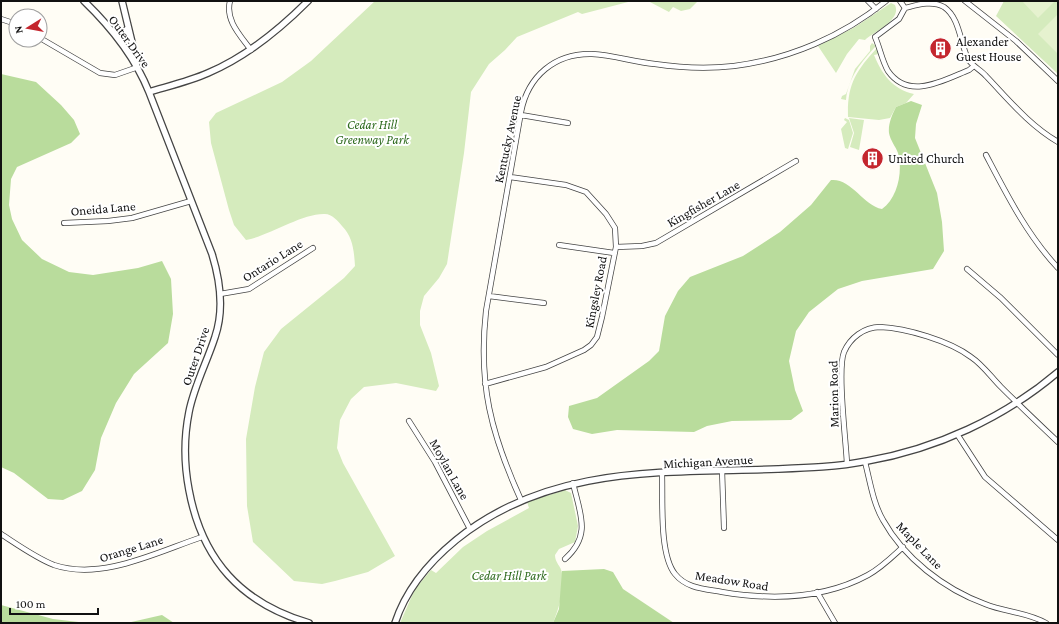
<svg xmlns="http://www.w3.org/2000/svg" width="1059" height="624" viewBox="0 0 1059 624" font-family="'Crimson Pro',serif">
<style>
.green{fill:#d5ebbd}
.forest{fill:#b9dc9c}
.pitch{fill:#e6f2cf}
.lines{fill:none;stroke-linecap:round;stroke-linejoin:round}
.minor-casing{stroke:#444;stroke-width:6}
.tertiary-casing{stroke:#444;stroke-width:8}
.minor{stroke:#fff;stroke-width:4.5}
.tertiary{stroke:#fff;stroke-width:5.5}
.labels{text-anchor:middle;stroke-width:4;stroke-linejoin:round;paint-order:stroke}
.street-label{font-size:13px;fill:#111;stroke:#fff}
.poi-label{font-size:13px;fill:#111;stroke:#fff;text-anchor:start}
.park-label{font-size:13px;font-style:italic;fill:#2f6b1f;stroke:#fff}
</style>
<rect width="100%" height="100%" fill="#fffdf5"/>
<path class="green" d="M375 1H632L582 14 578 12 517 37 505 50 489 64 471 92 464 153 447 264 439 278 424 296 420 311V325L431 353 439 386 436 391 396 383 364 387 351 399 340 420 337 448 343 463 395 556 368 572 335 581 322 584 294 581 253 542 247 506 246 439 255 387 264 352 281 329 344 278 355 266C354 251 353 237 342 226 338 221 332 214 325 214 302 213 269 236 246 240L234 225 229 210 211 143 209 122 216 113 282 82 311 61Z
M648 1H698L690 9 681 11 673 7 669 12Z
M1004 1H1058V74L996 16Z
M891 3 895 5C902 20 874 32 865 40L859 39 847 54 836 73 818 46 855 27Z
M872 43 876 46C862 61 848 78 846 100L841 99 842 96 846 94 855 69 870 51V46Z
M877 48 879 54 874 55C882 74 892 89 914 94L906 103 896 107 890 118 879 120 848 117C847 84 856 71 877 48Z
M845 118 849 120 853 133 848 149 845 148 841 129 847 122 844 120Z
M849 118 864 120 859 150 850 147 854 133Z
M565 490 571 493 578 526 575 542 559 549 555 555C555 563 561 566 562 573 565 589 559 608 553 623H400L415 589 431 570 436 573 463 547 487 531 529 508 527 502Z"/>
<path class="forest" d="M1 74 36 82 61 105 74 120 80 134 71 143 17 167 11 179 9 205 12 219 22 240 42 259 69 272 93 275 138 268 162 261 171 279 173 314 168 343 134 374 116 403 101 438 95 470 82 491 63 500 48 499 14 473 1 467Z
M911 101 922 105 916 124 915 138 937 193 942 222 944 251 933 269 862 281 838 289 809 312 796 331 789 361 795 390 803 411 791 420 732 421 707 426 694 432 617 430 592 434 573 429 568 417 569 406 597 398 649 361 659 351 665 316 678 291 690 277 743 256 780 232 811 205 831 180C851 178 863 205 882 209 898 198 903 171 898 153 896 147 890 140 889 133 888 124 892 115 896 107Z
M604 569 613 572 623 589 674 623H553L559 609 562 571Z
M1 605 53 619 87 623H1Z
M162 615 174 623H127Z"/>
<path class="pitch" d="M1022 1H1055L1038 18Z
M1058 14V54L1038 34Z"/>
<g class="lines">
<defs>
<path id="minor" d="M230 1C225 20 240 35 251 50
M868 1 876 9
M900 1 905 8 899 19 875 37C880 48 882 61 888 71 909 101 944 80 969 70L974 66
M965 1 1016 41 1058 81
M905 8C917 5 932 0 944 7 960 18 960 43 968 59 972 66 981 70 986 76 1009 100 1029 125 1058 142
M1 19 16 24
M40 38 100 73 115 75 138 67
M521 115 568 123
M986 155C1007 195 1027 235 1058 268
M64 223 108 221 132 218 191 201
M559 245 614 253
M616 247 642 246 656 243 796 161
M967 269 1001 298 1058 355
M220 294 249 289 313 248
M489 296 544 303
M485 384 546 367 584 350 591 345 597 337 602 317 616 247 615 228 606 214 586 192 566 185 510 177
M409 421 435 462 470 529
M957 434 985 477 1058 540
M865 462C870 481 873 503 883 520 904 558 944 589 985 604 1004 612 1027 612 1046 623
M847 464C846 441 837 370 844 352 850 338 864 327 880 327 906 328 950 341 971 357 983 365 991 377 1001 387 1020 406 1039 424 1058 442
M722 470 724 528
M662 474C663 500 659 554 675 574 687 589 706 589 722 592 770 600 824 599 868 575 881 568 892 557 903 547
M521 500C491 434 478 384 486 311L521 112C528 76 555 53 592 54 613 55 634 62 655 64 682 68 708 69 734 66 790 59 843 36 886 1
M1 534C18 545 36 558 54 565 102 581 157 552 202 537
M565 559C592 535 580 514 573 483
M817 592 835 623"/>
<path id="tertiary" d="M84 1C111 27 135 57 149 92L212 254C220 280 224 311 215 337 207 362 194 386 189 412 184 437 184 464 189 490 202 560 241 603 309 623
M122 1 137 63
M116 36 123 34 128 28
M149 92C169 86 190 81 208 73 246 57 279 30 308 1
M395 623C406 589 428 563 456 540 550 464 664 473 778 469 807 468 837 467 867 461 936 449 1004 418 1058 372"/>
</defs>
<use href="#minor" class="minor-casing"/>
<use href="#tertiary" class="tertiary-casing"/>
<use href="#minor" class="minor"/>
<use href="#tertiary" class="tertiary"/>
</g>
<defs>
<symbol id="building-disc" viewBox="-11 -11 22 22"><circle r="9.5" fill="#c4262e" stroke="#fff"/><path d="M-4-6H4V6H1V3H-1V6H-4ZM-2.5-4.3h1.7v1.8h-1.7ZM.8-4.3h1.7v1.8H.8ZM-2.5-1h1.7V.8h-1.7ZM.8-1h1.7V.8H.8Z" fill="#fff"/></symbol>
</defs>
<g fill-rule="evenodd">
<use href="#building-disc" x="928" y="36" width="25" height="25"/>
<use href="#building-disc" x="860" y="146" width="25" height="25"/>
</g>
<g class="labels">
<g class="street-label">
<text transform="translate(130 41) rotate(54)" y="5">Outer Drive</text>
<text transform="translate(507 139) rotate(-78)" y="5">Kentucky Avenue</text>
<text transform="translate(703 203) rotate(-30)" y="5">Kingfisher Lane</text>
<text transform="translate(103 208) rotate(-5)" y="5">Oneida Lane</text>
<text transform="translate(272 260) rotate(-32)" y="5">Ontario Lane</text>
<text transform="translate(595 292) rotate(-79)" y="5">Kingsley Road</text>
<text transform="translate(195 356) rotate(-71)" y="5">Outer Drive</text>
<text transform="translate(833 394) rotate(-91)" y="5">Marion Road</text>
<text transform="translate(708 461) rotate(-3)" y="5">Michigan Avenue</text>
<text transform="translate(450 469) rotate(61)" y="5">Moylan Lane</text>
<text transform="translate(920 545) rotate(46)" y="5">Maple Lane</text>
<text transform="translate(131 548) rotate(-17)" y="5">Orange Lane</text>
<text transform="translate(732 580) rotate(9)" y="5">Meadow Road</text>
</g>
<g class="poi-label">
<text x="956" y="46">Alexander<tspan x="956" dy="15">Guest House</tspan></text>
<text x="888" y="163">United Church</text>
</g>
<g class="park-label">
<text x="372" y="129">Cedar Hill<tspan x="372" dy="15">Greenway Park</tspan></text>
<text x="509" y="580">Cedar Hill Park</text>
</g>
</g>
<rect width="1059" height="624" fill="none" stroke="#111111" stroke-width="4"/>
<g transform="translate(28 28) rotate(259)"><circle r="19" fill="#ffffff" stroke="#a0a0a0"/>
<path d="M0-3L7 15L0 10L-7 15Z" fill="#c4262e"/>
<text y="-6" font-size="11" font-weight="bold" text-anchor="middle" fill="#111111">N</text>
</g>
<path d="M10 608v6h88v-6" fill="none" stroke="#111111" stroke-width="2"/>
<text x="16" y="608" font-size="12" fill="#111111" stroke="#ffffff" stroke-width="3" paint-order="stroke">100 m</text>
</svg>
